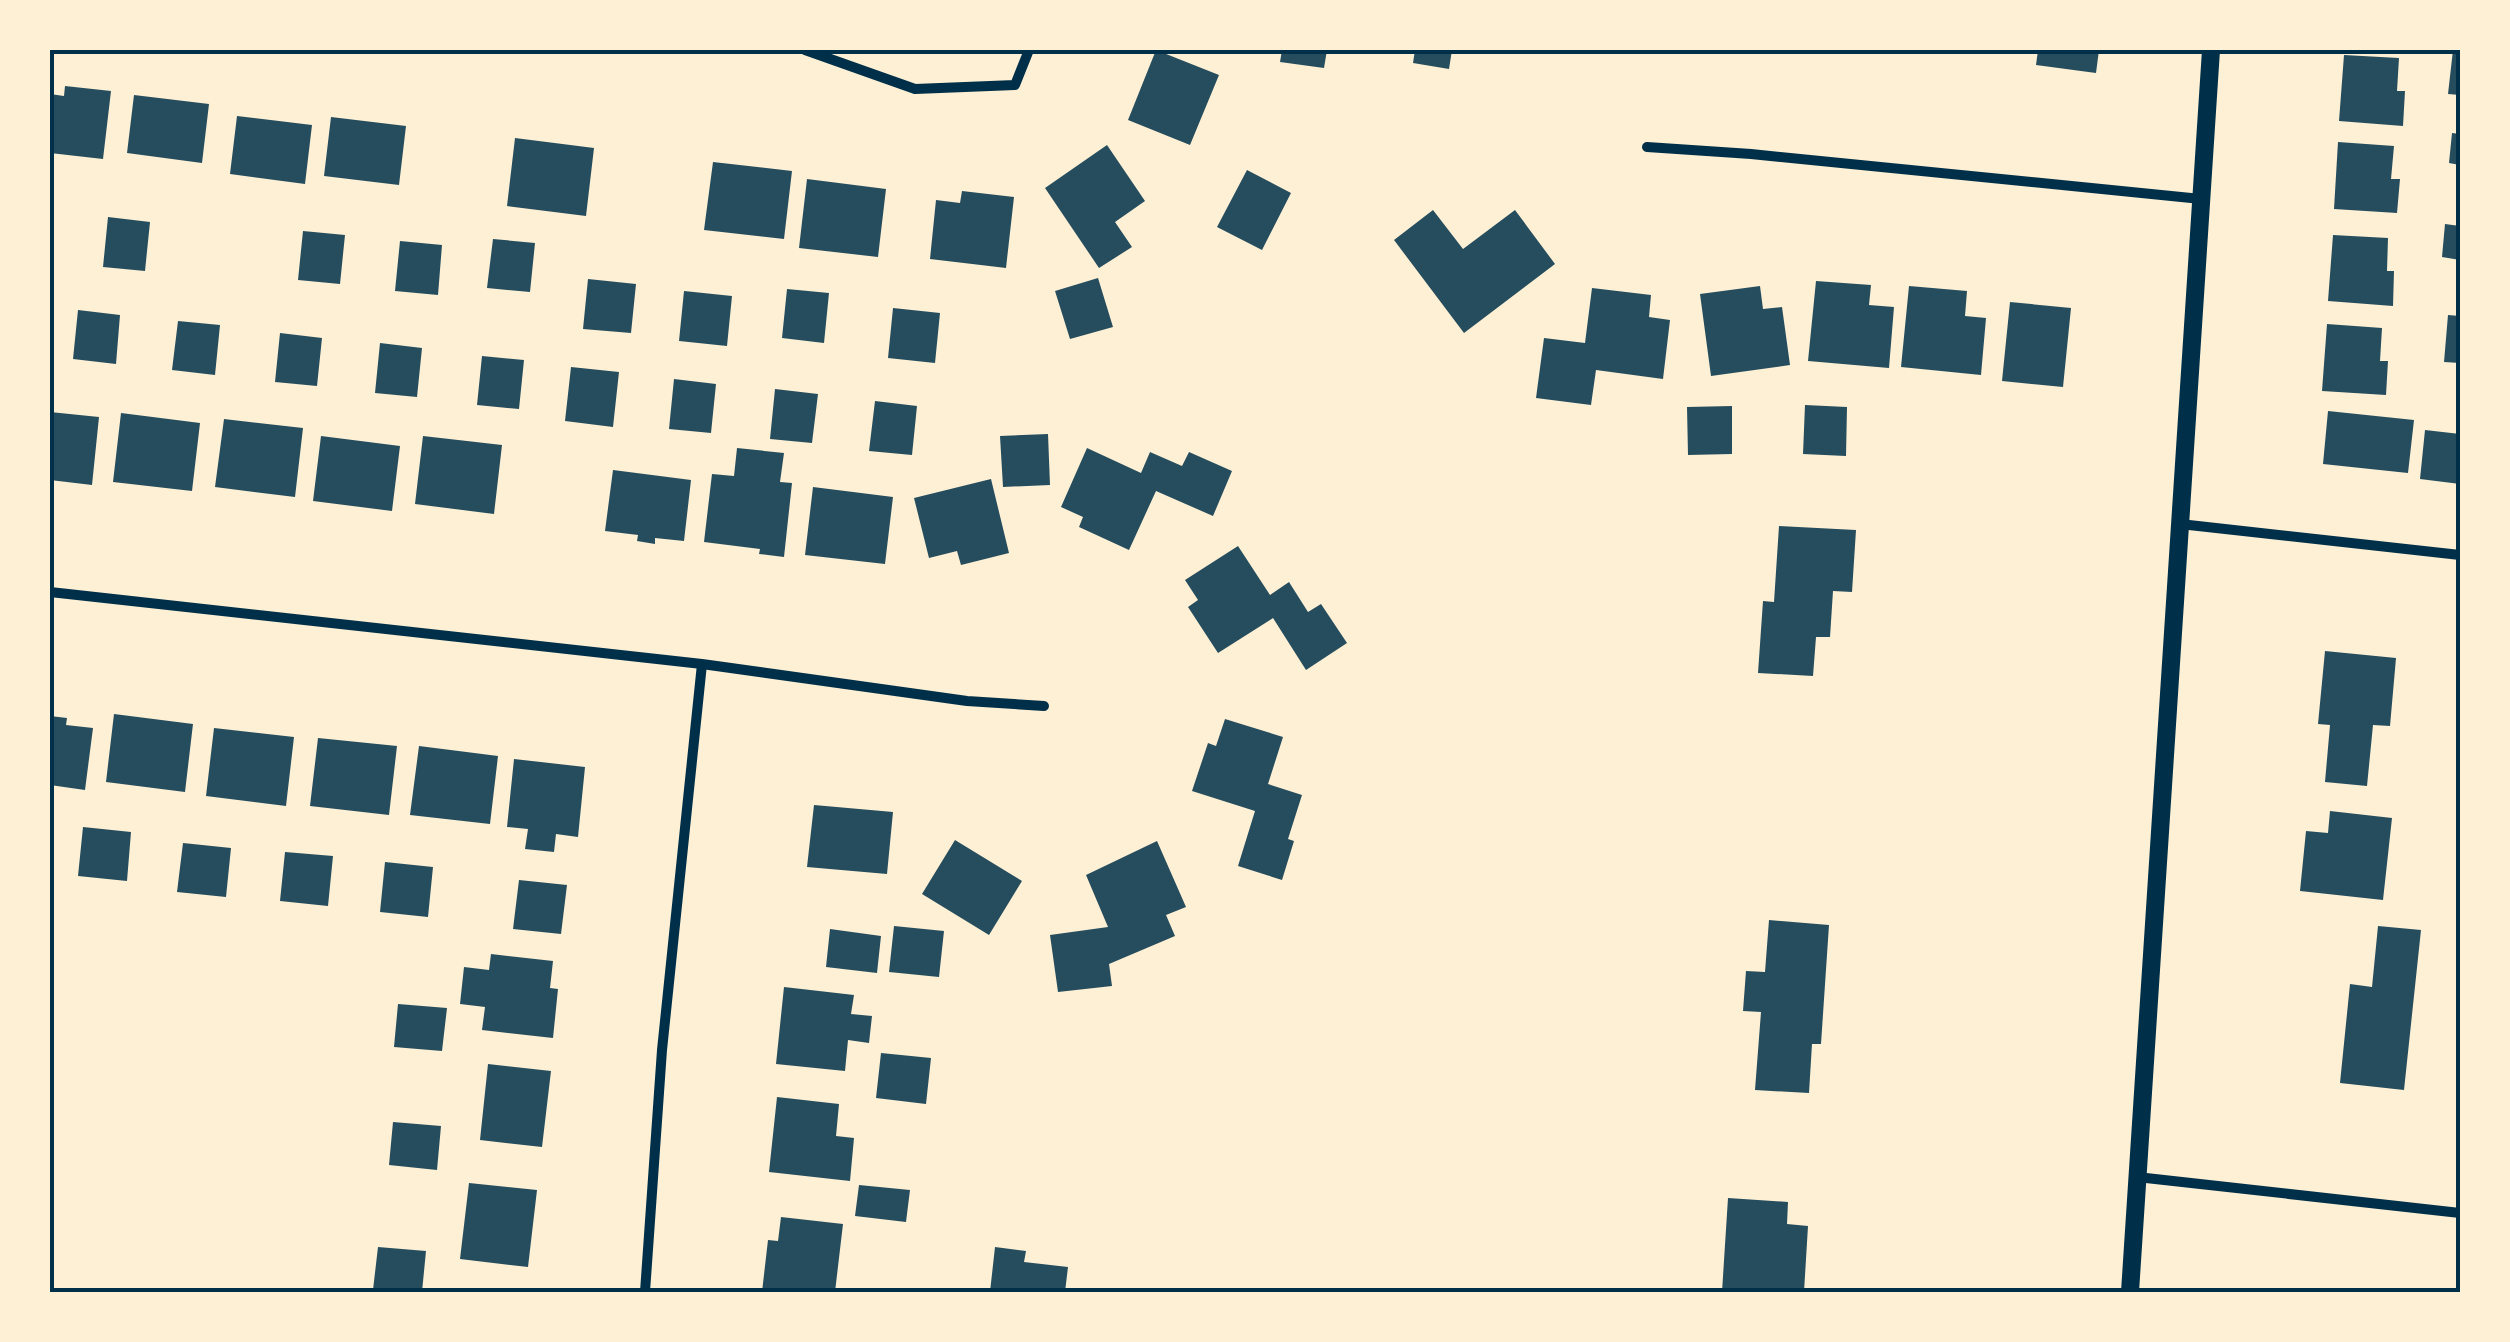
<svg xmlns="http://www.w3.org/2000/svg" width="2510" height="1342" viewBox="0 0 2510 1342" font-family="'Nunito Sans',sans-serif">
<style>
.building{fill:#264d5e}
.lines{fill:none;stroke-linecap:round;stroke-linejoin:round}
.minor{stroke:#003049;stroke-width:10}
.tertiary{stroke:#003049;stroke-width:18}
.neatline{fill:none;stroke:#003049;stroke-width:4}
</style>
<rect width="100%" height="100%" fill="#fdf0d5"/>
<path class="building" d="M1156 50 1219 75 1190 145 1128 120Z
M1282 50H1327L1324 68 1280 62Z
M1415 50H1452L1449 69 1413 63Z
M2038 50H2099L2096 73 2036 65Z
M2453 50H2460V95L2448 94Z
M2344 55 2399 58 2397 91H2405L2403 126 2339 121Z
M65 86 111 91 103 159 50 153V94L64 96Z
M134 95 209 104 202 163 127 153Z
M237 116 312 125 305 184 230 174Z
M331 117 406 126 399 185 324 176Z
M2452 133 2460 134V165L2449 163Z
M515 138 594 148 586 216 507 206Z
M2338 142 2394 146 2391 179H2400L2397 213 2334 209Z
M1107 145 1145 201 1115 222 1132 247 1099 268 1045 188Z
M713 162 792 171 784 239 704 230Z
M1247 170 1291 193 1262 250 1217 227Z
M807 179 886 189 878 257 799 248Z
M962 191 1014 197 1006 268 930 259 936 200 960 203Z
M1433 210 1463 249 1515 210 1555 264 1464 333 1394 240Z
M108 217 150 222 145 271 103 267Z
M2445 224 2460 226V260L2442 257Z
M303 231 345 235 340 284 298 280Z
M2333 235 2388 238 2387 271H2394L2393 306 2328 301Z
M493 239 535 243 530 292 487 288Z
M400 241 442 245 438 295 395 291Z
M1098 278 1113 327 1070 339 1055 291Z
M588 279 636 284 631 333 583 329Z
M1816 281 1871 285 1869 305 1894 307 1889 368 1808 361Z
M1760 286 1763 309 1782 307 1790 365 1711 376 1700 294Z
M1909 286 1967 291 1965 316 1986 318 1981 375 1901 367Z
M1592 288 1651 295 1649 317 1670 320 1663 379 1596 370 1591 405 1536 398 1544 338 1585 343Z
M787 289 829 293 824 343 782 338Z
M684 291 732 296 727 346 679 341Z
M2010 302 2071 308 2063 387 2002 381Z
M893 308 940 313 935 363 888 358Z
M78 310 120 315 116 364 73 359Z
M2448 315 2460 316V363L2444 362Z
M178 321 220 325 215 375 172 370Z
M2327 324 2382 328 2380 361H2388L2386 395 2322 391Z
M280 333 322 338 317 386 275 382Z
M380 343 422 348 417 397 375 393Z
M482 356 524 360 519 409 477 405Z
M571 367 619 372 613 427 565 421Z
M674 379 716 384 711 433 669 429Z
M775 389 818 394 812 443 770 439Z
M875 401 917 406 912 455 869 451Z
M1805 405 1847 407 1846 456 1803 454Z
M1732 406V454L1688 455 1687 407Z
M2328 411 2414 420 2408 473 2323 464Z
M50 412 99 417 92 485 50 480Z
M121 413 200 423 192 491 113 482Z
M224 419 303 428 295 497 215 487Z
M2425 430 2460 434V484L2420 479Z
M1048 434 1050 485 1003 487 1000 436Z
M321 436 400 446 392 511 313 501Z
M423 436 502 445 494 514 415 504Z
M737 448 784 453 780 482 792 483 784 557 759 554 760 549 704 542 712 474 734 476Z
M1087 448 1141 473 1150 452 1182 466 1189 452 1232 471 1213 516 1156 491 1129 550 1079 527 1083 517 1061 507Z
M613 470 691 480 684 541 655 538V544L637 541 638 535 605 531Z
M991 479 1009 553 961 565 957 551 929 558 914 498Z
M813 487 893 497 885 564 805 555Z
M1779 526 1856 530 1852 592 1833 591 1830 637H1816L1813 676 1758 673 1763 601 1774 602Z
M1238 546 1270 595 1289 582 1308 612 1321 604 1347 643 1306 670 1273 618 1218 653 1188 607 1198 600 1185 580Z
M2325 651 2396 658 2390 726 2373 725 2367 786 2325 782 2330 725 2318 724Z
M114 714 193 724 185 792 106 782Z
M50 716 67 718 66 725 93 728 85 790 50 785Z
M1225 719 1283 737 1268 784 1302 795 1288 839 1294 841 1282 880 1238 866 1255 811 1192 791 1208 743 1216 746Z
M214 728 294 737 286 806 206 796Z
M318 738 397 746 389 815 310 806Z
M419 746 498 756 490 824 410 815Z
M514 759 585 767 578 837 556 834 554 852 525 849 528 829 507 827Z
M814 805 893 812 887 874 807 867Z
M2330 811 2392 818 2383 900 2300 891 2306 831 2328 833Z
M83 827 131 832 127 881 78 876Z
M955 840 1022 881 989 935 922 894Z
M1157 841 1186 907 1166 915 1175 936 1109 964 1112 986 1058 992 1050 935 1108 927 1086 875Z
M183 843 231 848 226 897 177 892Z
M285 852 333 856 328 906 280 901Z
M385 862 433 867 428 917 380 912Z
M519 880 567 885 561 934 513 929Z
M1769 920 1829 925 1821 1044H1812L1809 1093 1755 1090 1761 1012 1743 1011 1746 971 1765 972Z
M894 926 944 931 939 977 889 972Z
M2378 926 2421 930 2404 1090 2340 1083 2350 984 2372 987Z
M830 929 881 936 877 973 826 967Z
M491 954 553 961 550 988 558 989 553 1038 482 1030 485 1007 460 1004 464 967 489 970Z
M784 987 854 995 851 1014 872 1016 869 1043 848 1040 845 1071 776 1064Z
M398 1004 447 1008 442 1051 394 1047Z
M881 1053 931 1058 926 1104 876 1098Z
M488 1064 551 1071 542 1147 480 1140Z
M777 1097 839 1104 836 1136 854 1138 850 1181 769 1172Z
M393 1122 441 1126 437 1170 389 1165Z
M469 1183 537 1190 528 1267 460 1259Z
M859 1185 910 1190 906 1222 855 1216Z
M1728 1198 1788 1202 1787 1224 1808 1226 1804 1292H1722Z
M781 1217 843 1224 835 1292H762L768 1240 778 1241Z
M378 1247 426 1251 422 1292 373 1290Z
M995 1247 1026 1251 1024 1262 1068 1267 1065 1292H990Z"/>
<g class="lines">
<path class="minor" d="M805 50 915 89 1015 85 1029 50
M1647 147 1751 154 2201 199
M2180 524 2460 555
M50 592 702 664 967 701 1044 706
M2137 1177 2460 1213
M645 1292 662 1050 702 664"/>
<path class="tertiary" d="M2130 1292 2211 50"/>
</g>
<rect width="2510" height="1342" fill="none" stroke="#fdf0d5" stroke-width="105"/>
<rect x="52" y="52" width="2406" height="1238" class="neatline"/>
</svg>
